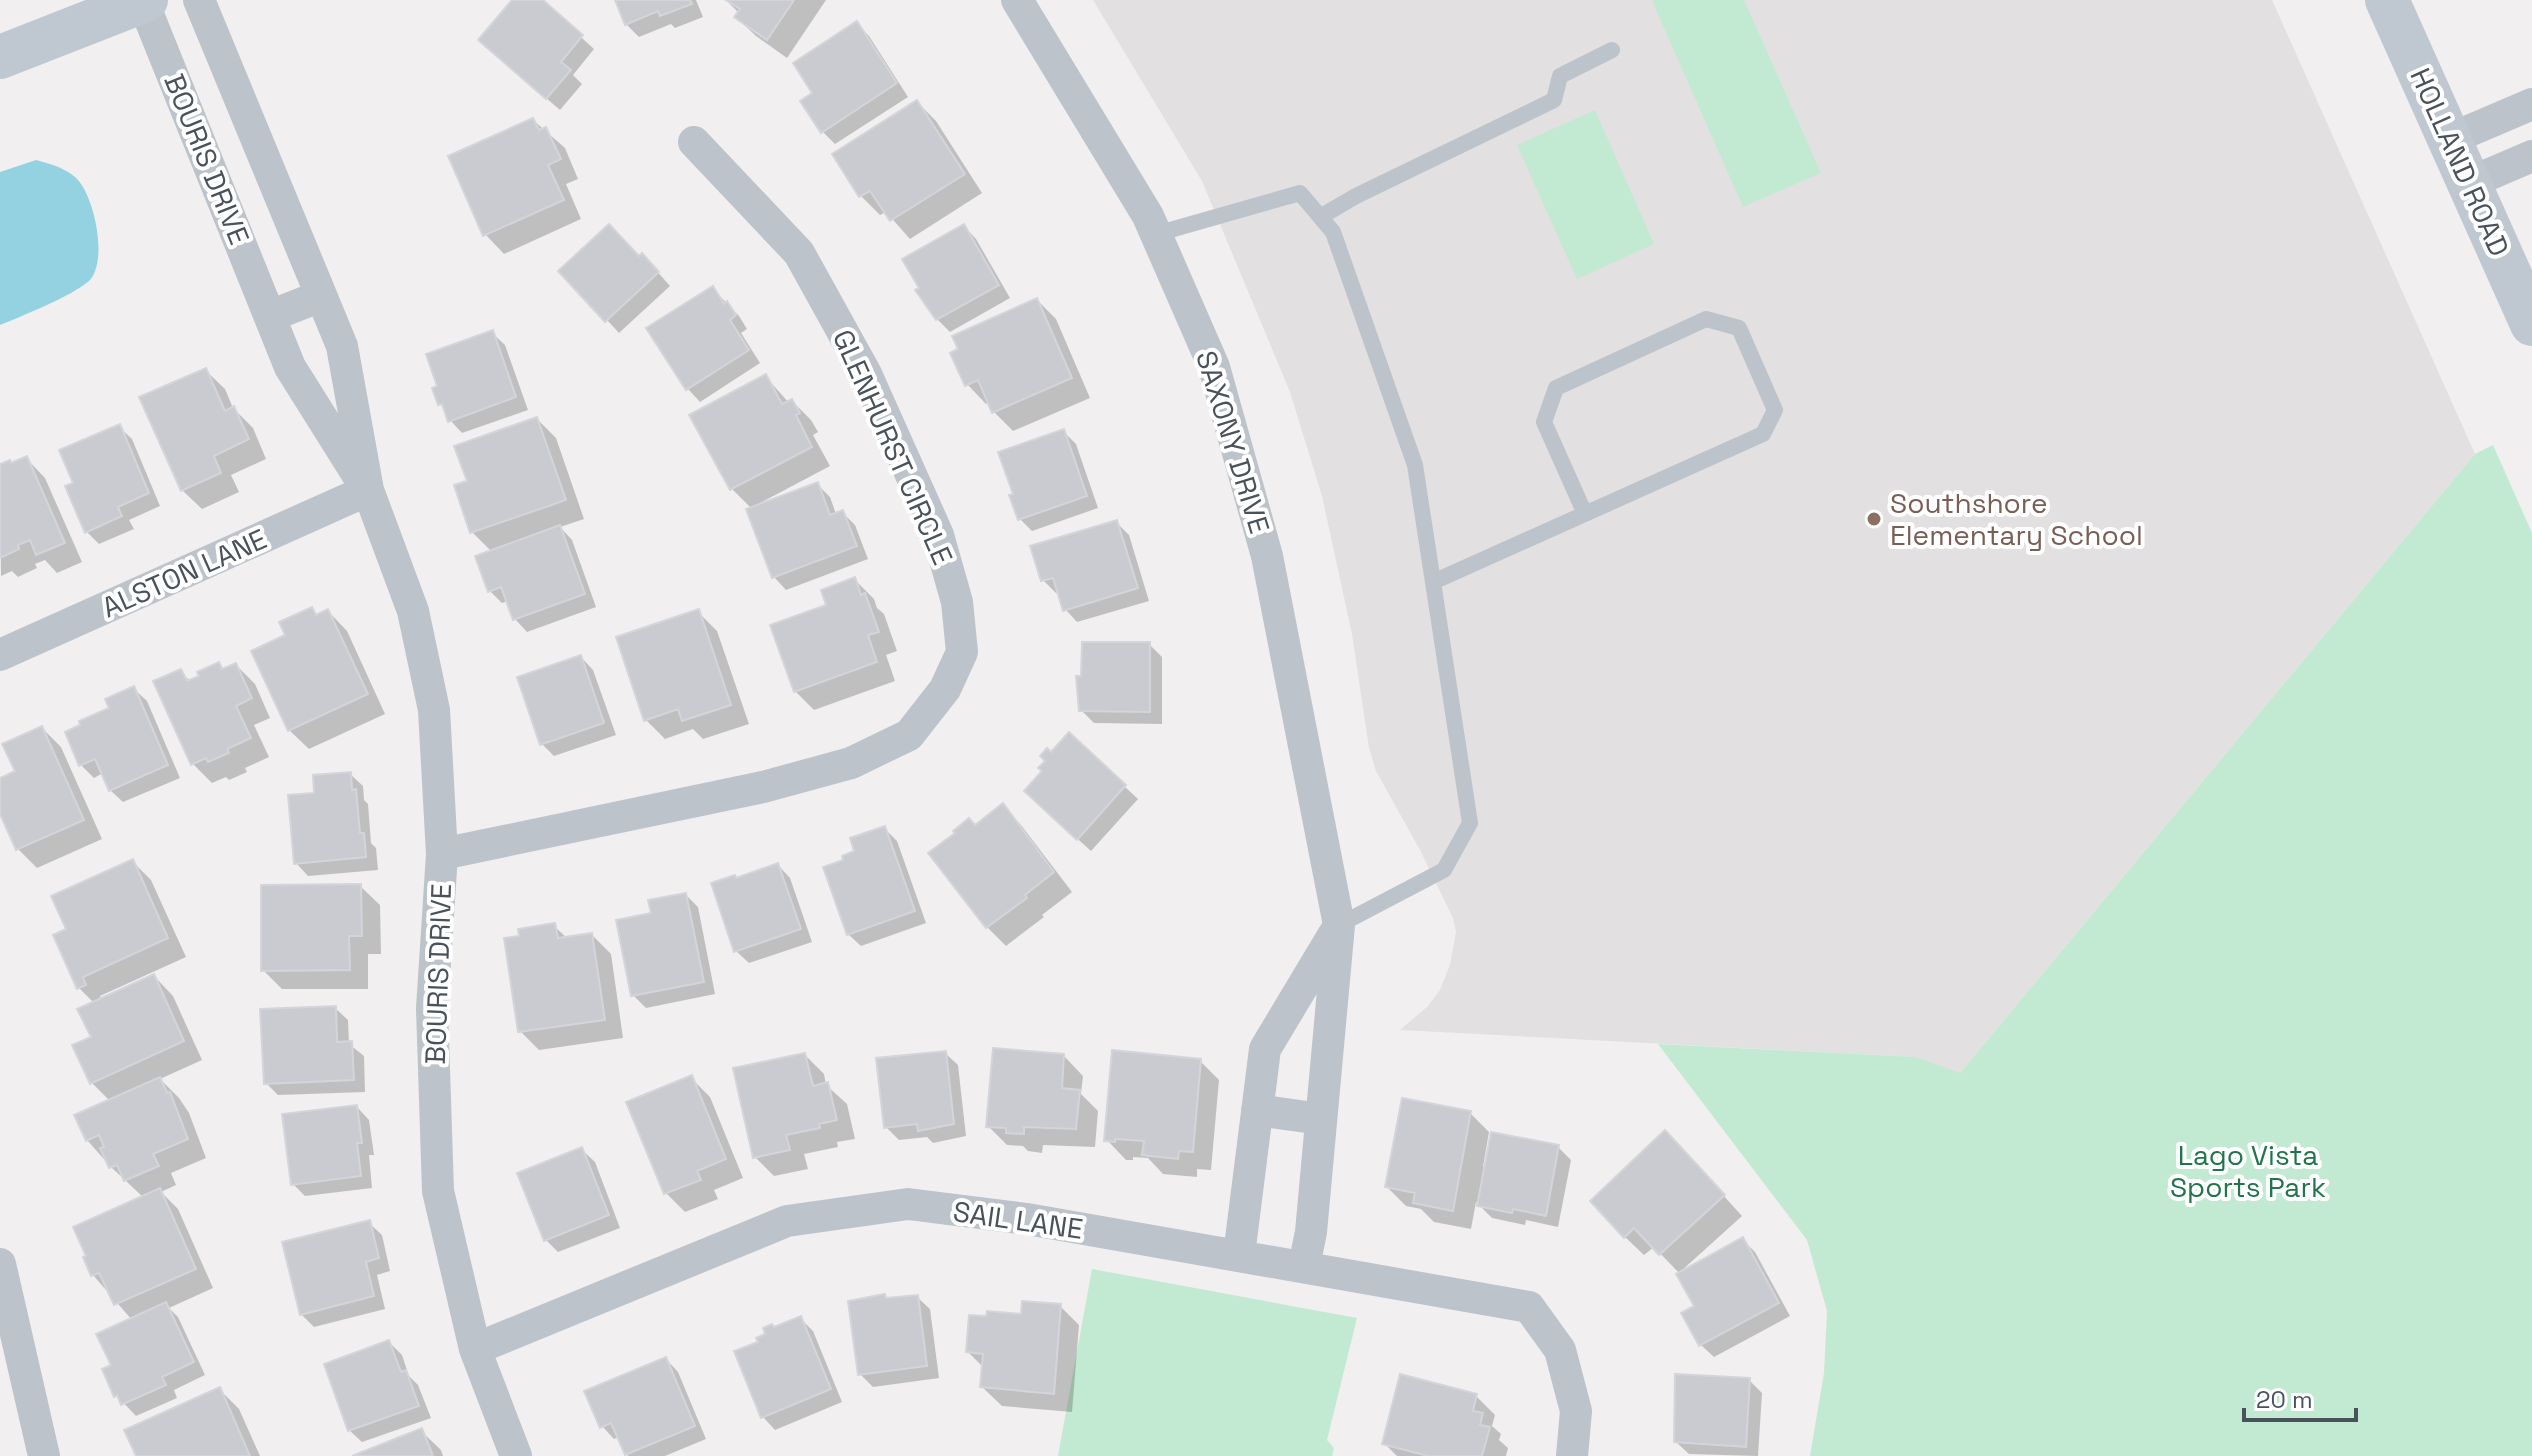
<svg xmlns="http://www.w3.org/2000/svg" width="2532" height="1456" viewBox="0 0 2532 1456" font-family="'Space Grotesk',sans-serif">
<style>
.education{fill:#e2e0e0}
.green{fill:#c2ead2}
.water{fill:#94d2e2}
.shadow{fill:#0003}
.building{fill:#c9cbd1;stroke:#d4d5da;stroke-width:2}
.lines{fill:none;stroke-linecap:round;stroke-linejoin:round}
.lane{stroke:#bcc3ca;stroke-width:16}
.street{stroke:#bcc3ca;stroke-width:32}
.secondary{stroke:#bfc7d1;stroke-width:44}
.education-dot{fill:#8d6e63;stroke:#fff;stroke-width:3}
.labels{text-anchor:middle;stroke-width:8;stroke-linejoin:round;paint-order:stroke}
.street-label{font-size:28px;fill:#49525a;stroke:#fff}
.education-label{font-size:28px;fill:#785e54;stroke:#fff;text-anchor:start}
.park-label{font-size:28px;fill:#21744b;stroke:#fff}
</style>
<rect width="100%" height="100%" fill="#f1efef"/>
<path class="education" d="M1093 0H2272L2475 454 1959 1074 1916 1057 1400 1030 1428 1006 1440 990 1450 965 1456 932 1453 918 1420 850 1376 771 1369 748 1352 634 1322 496 1290 392 1202 181Z"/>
<path class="green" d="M1655 0H1744L1821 173 1743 207 1652 1Z
M1595 110 1654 244 1577 279 1517 145Z
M2493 445 2532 533V1456H1810L1824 1373 1827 1311 1807 1240 1658 1044 1916 1057 1960 1073 2475 454Z
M1092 1269 1357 1318 1327 1440 1334 1448 1332 1456H1058Z"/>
<path class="water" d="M36 160C50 164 63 167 75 177 94 193 109 261 89 281 72 296 22 316 0 325V172Z"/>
<path class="shadow" d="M515 0H540L594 49 573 75 582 84 560 110 493 52Z
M617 0H696L703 17 675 28 671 24 639 37 626 24Z
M726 0H826L787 58 756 36 736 17 739 13Z
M856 24 869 36 908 97 835 144 823 132 815 94Z
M917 102 936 121 982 193 910 239 886 212 880 215 861 196 835 155Z
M533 120 565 148 578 179 566 184 581 219 504 254 485 234Z
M964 226 976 239 1010 298 950 332 937 319Z
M640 258 655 269 670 286 619 333 607 320Z
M712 288 739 316 747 329 741 333 760 363 700 402 688 389 649 329Z
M1037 300 1056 319 1090 398 1013 431 994 412 990 402 986 404 967 384Z
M492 333 505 345 528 410 462 433 450 420 447 411 440 404Z
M205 370 225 389 233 408 253 428 266 459 231 475 239 492 202 509 182 490Z
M766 377 789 403 792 401 811 420 818 432 813 435 830 466 760 503 761 506 817 484 830 497 836 514 842 512 855 525 868 559 786 590 774 577 752 509 732 489Z
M537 419 556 438 584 519 560 527 572 540 596 607 527 632 515 619 508 601 502 603 490 591 492 552 472 532Z
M119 427 132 439 160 506 129 520 134 529 99 544 86 531 76 484Z
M1064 432 1076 444 1098 508 1032 531 1020 519Z
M26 458 45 478 82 562 57 573 45 560 35 564 37 568 18 577 12 571 1 576 0 467Z
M1116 522 1129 535 1149 601 1077 622 1065 609 1060 592 1056 593 1043 580Z
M855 580 874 599 877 608 884 614 897 651 886 655 895 681 814 710 795 691 828 607Z
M312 609 318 616 328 611 347 631 385 714 309 749 289 730 287 636Z
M698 612 717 631 749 724 703 739 693 729 665 739 646 720Z
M1149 644 1162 657V724L1094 723 1081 710Z
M581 657 593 670 616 735 554 756 542 744Z
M218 665 224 670 236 665 255 684 270 718 254 725 269 757 245 768 247 772 229 780 226 777 212 783 193 764 180 671 191 682Z
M134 689 147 701 180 778 123 802 110 790 103 773 94 778 81 765 112 709Z
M42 728 61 747 102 839 37 868 18 849 0 809V780L18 772Z
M1069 735 1138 799 1091 851 1039 804 1044 772 1051 755Z
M350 774 363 786 364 800 368 804 371 843 376 848 378 870 308 876 296 863 316 795Z
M1002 806 1021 825 1072 892 1042 915 1044 917 1006 946 987 927 975 827Z
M885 829 897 841 926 923 861 946 848 934 846 861Z
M132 861 151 880 186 957 100 996 102 1000 154 976 173 996 202 1060 160 1079 179 1098 189 1113 206 1158 171 1173 176 1185 161 1192 178 1209 213 1288 169 1308 178 1317 205 1375 174 1390 177 1398 136 1416 116 1395 113 1366 132 1320 93 1275 143 1197 111 1167 87 1140 110 1101 92 1083 95 1004 79 988 69 930Z
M778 865 790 878 812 942 749 963 736 951 737 880Z
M360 886 380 905 381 954H368V989H282L263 970Z
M686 895 698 907 715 994 646 1008 633 995Z
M554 926 568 939 592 935 611 954 623 1038 539 1050 520 1031 521 938Z
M335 1008 348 1020 349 1044 364 1056 365 1092 278 1095 266 1083Z
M945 1053 958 1065 966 1136 933 1143 927 1137 899 1140 886 1127Z
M805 1055 824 1074 826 1085 847 1104 855 1139 837 1142 838 1147 804 1154 808 1169 774 1176 755 1157Z
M1064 1056 1083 1076 1081 1094 1098 1111 1095 1147 1043 1145 1042 1153 1028 1151 1023 1146 1007 1145 988 1126Z
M1200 1061 1219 1080 1211 1170 1197 1169V1177L1163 1174 1148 1158 1133 1157V1160H1126L1107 1140Z
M691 1078 710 1097 743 1178 714 1190 718 1199 685 1212 666 1193Z
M357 1107 369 1120 374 1155H369L372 1188 305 1196 293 1184Z
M1470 1113 1489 1132 1483 1167 1558 1147 1571 1160 1558 1227 1526 1220 1525 1225 1492 1218 1476 1202 1471 1229 1434 1222 1421 1209 1406 1206 1387 1187Z
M582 1150 595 1162 620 1228 558 1252 546 1240Z
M1684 1152 1742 1216 1680 1272 1743 1240 1755 1252 1790 1316 1714 1357 1701 1345 1697 1307 1680 1274 1654 1247 1644 1255 1625 1237Z
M369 1223 382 1235 390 1271 377 1275 385 1309 314 1327 301 1314Z
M885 1296 889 1300 917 1297 930 1309 939 1378 873 1387 860 1374Z
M1060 1306 1079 1325 1072 1412 1002 1406 982 1387 984 1368 968 1352 1023 1316Z
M800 1318 813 1331 842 1402 775 1430 763 1417 760 1343 774 1329Z
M389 1342 402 1355 409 1376 418 1385 431 1418 362 1442 349 1430Z
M666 1359 678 1372 706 1439 665 1456H628L619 1437 614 1439 602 1426Z
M1749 1380 1762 1393 1758 1456 1689 1454 1676 1442Z
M220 1390 239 1409 260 1456H138Z
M1476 1396 1495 1415 1492 1426 1501 1434 1499 1440 1508 1448 1506 1456H1397L1384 1443Z
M421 1431 441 1450 443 1456H357Z"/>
<path class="building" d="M512 0H543L583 35 561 62 571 70 546 99 478 40Z
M615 0H690L692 4 660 16 658 11 625 25Z
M726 0H794L767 40 734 17 740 9Z
M857 21 897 83 821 133 800 101 812 93 793 63Z
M917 100 965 174 890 221 870 191 859 197 832 154Z
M533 118 539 130 546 127 561 159 548 165 564 200 483 236 448 156Z
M609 224 639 256 642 253 659 272 605 322 558 271Z
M964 224 999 285 936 320 915 290 919 288 902 259Z
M713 286 724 304 727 301 736 315 730 320 749 350 686 390 646 328Z
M1037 298 1072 378 992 413 978 380 965 386 950 353 958 349 952 336Z
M493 330 516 397 448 422 442 404 438 405 432 388 437 386 426 354Z
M206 368 225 411 234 406 249 439 214 456 221 473 181 491 139 397Z
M766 374 782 404 792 399 800 413 796 415 812 447 730 490 689 415Z
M537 417 566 500 470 533 454 485 467 481 454 446Z
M120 424 149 493 118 507 122 516 85 533 65 486 73 483 59 450Z
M1064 429 1087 496 1018 520 1009 495 1013 494 998 452Z
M27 456 65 543 36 555 30 540 18 545 19 549 0 558V464L10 460 11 463Z
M818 482 830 515 843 510 857 546 772 578 746 509Z
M1117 520 1138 588 1063 611 1053 578 1041 581 1030 546Z
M560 525 585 594 513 620 501 587 488 592 475 556Z
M855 577 861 595 865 593 879 632 868 635 877 662 794 692 770 625 826 605 821 590Z
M312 607 316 615 328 609 368 694 288 731 251 651 285 635 279 622Z
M699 609 731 705 682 721 678 709 644 721 616 637Z
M1082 642H1150V712L1079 711 1076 676H1081Z
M581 655 604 723 540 745 517 677Z
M219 662 222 669 236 663 252 698 236 706 251 738 227 749 229 753 208 762 206 758 191 765 153 681 181 669 187 681 199 676 197 672Z
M134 686 168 765 109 791 95 759 79 766 65 732 80 725 79 721 109 708 105 699Z
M42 726 84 820 16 850 0 814V778L15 771 2 744Z
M1069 732 1126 785 1077 840 1024 791 1042 771 1038 768 1045 761 1040 756 1047 748 1051 752Z
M351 772 352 790 356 789 360 833H364L366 857 294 864 288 795 314 793 313 775Z
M1003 803 1054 872 1025 895 1027 898 986 928 928 853 955 833 953 831 969 818 975 825Z
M885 826 915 911 847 935 823 867 843 860 842 856 854 851 850 838Z
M133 859 168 938 83 977 86 985 77 989 53 935 66 929 51 896Z
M778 863 801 929 734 952 711 883 735 875 736 878Z
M361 884 362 936H349L350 970 261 971V885Z
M686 893 704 982 631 996 616 920 651 913 648 900Z
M555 923 558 938 592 933 605 1020 518 1032 504 938 519 936 518 929Z
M154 974 184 1041 90 1084 72 1045 91 1037 77 1009Z
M336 1006 337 1042 352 1041 354 1080 264 1084 260 1009Z
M993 1048 1064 1054 1062 1088 1080 1090 1076 1129 1024 1127V1134L1006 1133V1128L986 1127Z
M1112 1050 1201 1059 1193 1152 1179 1151 1178 1159 1142 1155 1144 1141 1115 1139V1142L1104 1141Z
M946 1051 954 1124 918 1131 917 1124 884 1128 876 1058Z
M805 1053 813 1086 828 1082 837 1120 819 1124 820 1128 786 1135 790 1150 753 1158 733 1068Z
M692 1075 726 1159 697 1171 701 1180 664 1194 626 1102Z
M160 1077 167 1093 170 1092 188 1139 153 1154 159 1166 124 1181 117 1165 109 1168 100 1148 104 1147 99 1135 86 1141 74 1115Z
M1402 1098 1471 1111 1453 1211 1413 1203 1415 1193 1385 1187Z
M357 1105 362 1143H357L361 1176 291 1185 282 1114Z
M1665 1130 1725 1195 1659 1255 1634 1228 1624 1238 1590 1201Z
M1491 1132 1559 1145 1546 1216 1513 1209 1512 1213 1477 1206Z
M582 1147 609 1215 544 1241 517 1173Z
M160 1188 196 1269 114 1305 99 1273 91 1276 83 1257 86 1256 73 1227Z
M370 1220 379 1258 366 1262 374 1296 300 1315 282 1242Z
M1743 1237 1779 1303 1699 1346 1681 1313 1694 1306 1676 1274Z
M885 1294 886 1298 918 1295 927 1366 858 1375 848 1301Z
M1022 1301 1061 1304 1054 1394 980 1387 983 1354 966 1352 969 1315 986 1316 987 1311 1021 1314Z
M166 1302 194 1362 162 1377 166 1385 121 1405 117 1395 114 1397 102 1369 111 1365 96 1334Z
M801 1316 831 1389 761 1418 734 1351 758 1342 756 1338 765 1334 763 1328 772 1324 774 1327Z
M389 1340 401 1372 406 1370 419 1406 348 1431 324 1364Z
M666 1357 695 1426 625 1455 611 1423 600 1428 584 1391Z
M1400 1374 1477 1394 1473 1411 1483 1413 1480 1425 1490 1427 1482 1456H1428L1382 1444Z
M1675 1374 1750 1378 1746 1447 1674 1442Z
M220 1387 250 1456H136L124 1430Z
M422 1428 433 1456H352Z"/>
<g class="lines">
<path class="lane" d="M1320 217 1356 196 1554 100 1560 76 1612 50
M1156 234 1300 193 1333 232 1415 465 1470 823 1444 870 1339 925
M1433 582 1763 434 1775 410 1739 328 1706 319 1556 388 1544 422 1585 514"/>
<path class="street" d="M199 0 342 346 368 490 413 611 434 710 442 854 432 1008 438 1191 475 1349 516 1456
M1017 0 1148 216 1214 367 1267 556 1339 925 1311 1232 1304 1266
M143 2 290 367 359 477
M2450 139 2532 104
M2469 183 2532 156
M270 316 321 296
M0 655 368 490
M442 854 763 787 851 763 909 735 945 689 962 652 957 602 938 535 866 374 799 253 694 142
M1257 1110 1321 1119
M1239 1255 1265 1049 1334 934
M0 1264 44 1456
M475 1349 787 1221 908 1204 1027 1219 1529 1307 1560 1350 1576 1411 1572 1456"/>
<path class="secondary" d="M2387 0 2532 324
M0 57 146 0"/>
</g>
<circle class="education-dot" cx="1874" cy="519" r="8"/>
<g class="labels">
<g class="street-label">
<text transform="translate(207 159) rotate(68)" y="10">BOURIS DRIVE</text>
<text transform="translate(2460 162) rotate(66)" y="10">HOLLAND ROAD</text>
<text transform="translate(1233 442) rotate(73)" y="10">SAXONY DRIVE</text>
<text transform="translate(893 447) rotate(66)" y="10">GLENHURST CIRCLE</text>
<text transform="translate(184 573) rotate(-24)" y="10">ALSTON LANE</text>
<text transform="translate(438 974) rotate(-88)" y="10">BOURIS DRIVE</text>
<text transform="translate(1018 1220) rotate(8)" y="10">SAIL LANE</text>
</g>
<g class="education-label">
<text x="1890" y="513">Southshore<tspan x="1890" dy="32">Elementary School</tspan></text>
</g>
<g class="park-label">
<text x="2248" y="1165">Lago Vista<tspan x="2248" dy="32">Sports Park</tspan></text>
</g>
</g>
<path d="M2244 1408v12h112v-12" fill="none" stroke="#49525a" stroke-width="4"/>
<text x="2256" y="1408" font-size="24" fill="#49525a" stroke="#ffffff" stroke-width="6" paint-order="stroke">20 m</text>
</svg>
